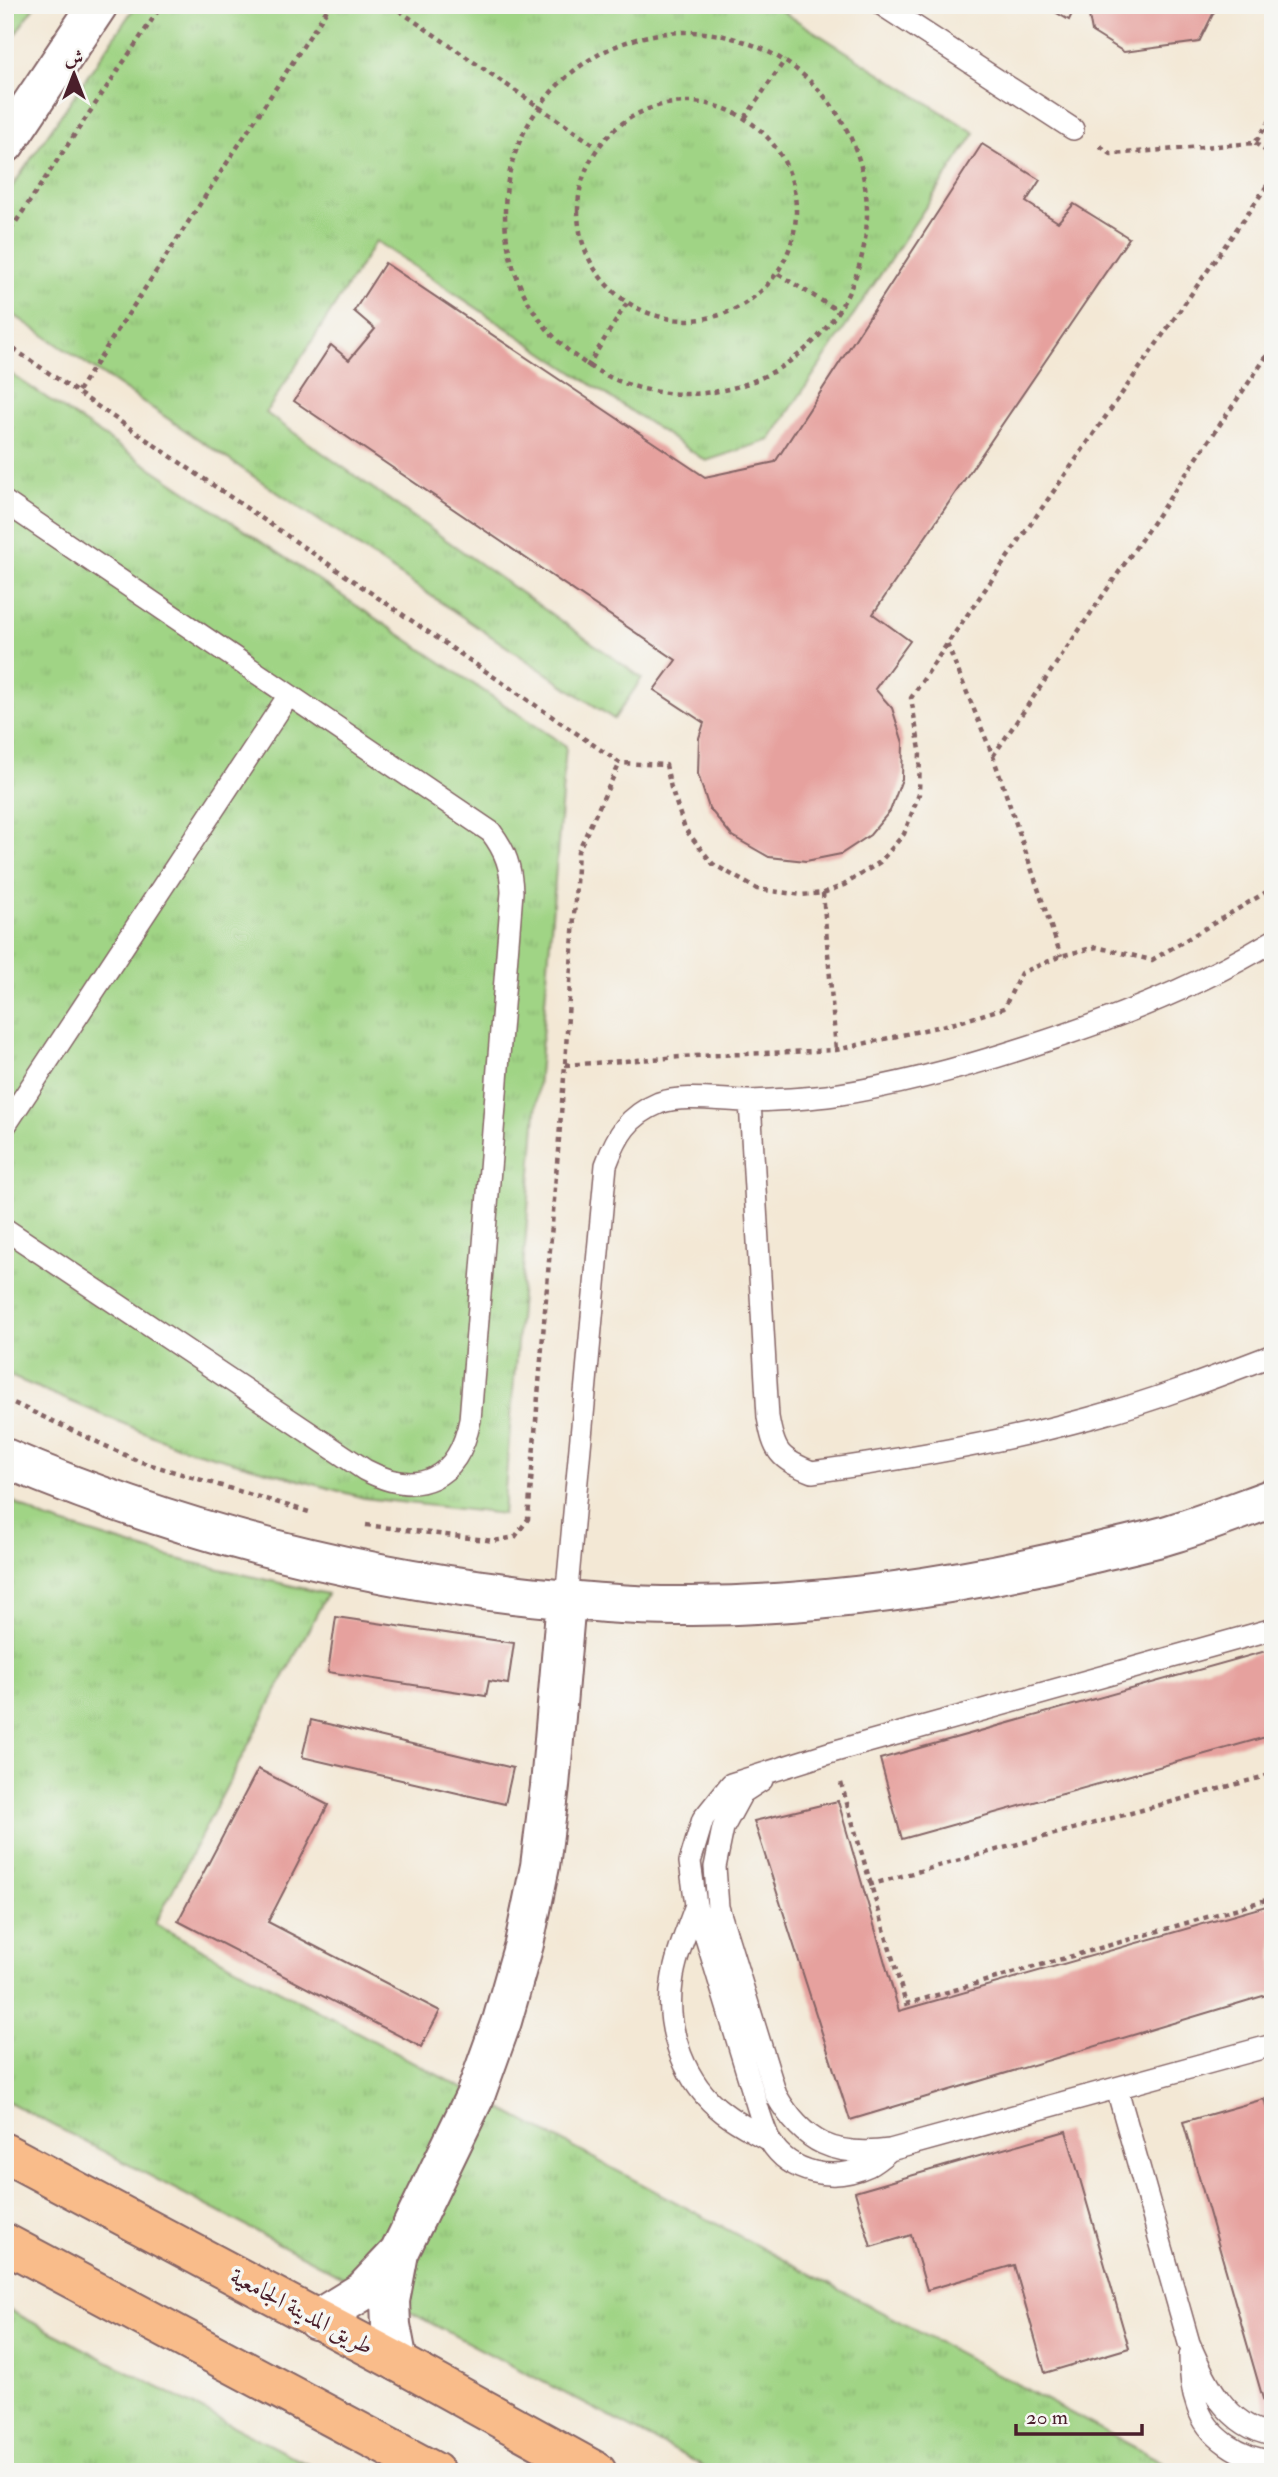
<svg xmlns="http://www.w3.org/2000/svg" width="1278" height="2477" viewBox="0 0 1278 2477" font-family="'IM FELL Double Pica',Amiri,serif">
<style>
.grass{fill:url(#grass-tufts);stroke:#757a58;stroke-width:2}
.building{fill:#e6a19e}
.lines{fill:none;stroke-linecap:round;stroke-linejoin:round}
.service-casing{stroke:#856566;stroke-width:24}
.minor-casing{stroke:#856566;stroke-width:42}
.primary-casing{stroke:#856566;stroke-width:42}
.path{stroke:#856566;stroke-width:4.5;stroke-dasharray:5 5;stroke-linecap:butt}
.service{stroke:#fff;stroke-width:21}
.minor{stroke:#fff;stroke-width:38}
.primary{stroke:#f9bc8a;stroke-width:38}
.labels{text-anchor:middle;stroke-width:7;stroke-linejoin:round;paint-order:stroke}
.street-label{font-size:24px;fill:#4a1f2b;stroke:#f6f6f2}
</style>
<defs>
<pattern id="grass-tufts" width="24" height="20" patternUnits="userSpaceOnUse" patternTransform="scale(1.75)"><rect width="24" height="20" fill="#a0d485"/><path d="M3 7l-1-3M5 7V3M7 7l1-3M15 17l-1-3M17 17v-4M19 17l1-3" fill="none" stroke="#8bb673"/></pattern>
</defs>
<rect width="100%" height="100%" fill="#f6f6f2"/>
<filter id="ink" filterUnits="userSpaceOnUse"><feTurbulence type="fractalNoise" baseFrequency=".0143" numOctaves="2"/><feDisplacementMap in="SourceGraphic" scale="14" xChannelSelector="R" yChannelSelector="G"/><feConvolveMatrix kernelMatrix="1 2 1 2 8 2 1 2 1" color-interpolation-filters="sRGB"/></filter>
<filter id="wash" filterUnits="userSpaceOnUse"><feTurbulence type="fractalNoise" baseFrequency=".00686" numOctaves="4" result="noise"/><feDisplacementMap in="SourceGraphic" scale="28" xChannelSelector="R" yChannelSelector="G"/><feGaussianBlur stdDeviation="1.57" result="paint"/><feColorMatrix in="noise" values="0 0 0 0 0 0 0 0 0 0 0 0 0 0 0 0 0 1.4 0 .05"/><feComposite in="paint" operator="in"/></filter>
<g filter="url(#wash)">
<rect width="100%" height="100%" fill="#f3e8d5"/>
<path class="grass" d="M5 5H35L5 50Z
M136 5H772L975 133 770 440 706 461 376 241 266 413 642 678 614 719 5 309V197Z
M5 370 566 746 503 1514 364 1498 177 1446 5 1374Z
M5 1497 43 1518 169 1557 327 1594 155 1924 1181 2472H715L5 2100Z
M5 2308 322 2472H5Z"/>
<g id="blocks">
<path class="building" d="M1043 5H1076L1069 20Z
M1087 5H1212L1214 12 1199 42 1124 52 1092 32Z
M982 144 1040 180 1026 202 1058 222 1074 204 1129 238 873 614 910 641 875 689 892 708 903 743 902 779 890 811 870 835 841 854 806 861 769 857 732 836 709 808 698 774 699 738 704 723 654 690 676 660 294 401 331 345 349 360 375 329 354 311 385 263 705 477 775 462Z
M336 1617 514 1643 508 1684 489 1681 486 1696 328 1672Z
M1273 1649V1735L902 1839 880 1759Z
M311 1720 513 1768 505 1804 302 1757Z
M258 1769 328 1805 268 1922 440 2011 421 2047 178 1921Z
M838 1801 899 2011 1273 1904V1993L850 2120 754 1821Z
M1264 2099 1273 2131 1272 2430 1183 2122Z
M1066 2131 1129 2348 1045 2373 1014 2265 927 2290 911 2235 871 2247 855 2192Z"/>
</g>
</g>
<g filter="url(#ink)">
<use href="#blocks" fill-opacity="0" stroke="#856566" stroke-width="2"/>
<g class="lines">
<defs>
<path id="service" d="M882 5 1073 129
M5 502 491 832C506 852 511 867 512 892L470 1420C458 1480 419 1498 365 1470L5 1229
M750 1101 768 1417C774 1452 779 1459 812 1472 906 1459 999 1443 1090 1418 1153 1401 1213 1378 1273 1355
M5 1126 289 695
M566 1600 606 1165C617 1135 628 1116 659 1103 683 1094 723 1101 749 1101 777 1100 806 1099 834 1095 899 1085 962 1068 1024 1048 1110 1021 1196 988 1273 941
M762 1780 742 1793 723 1828 715 1867 718 1907 776 2095C804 2144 835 2157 890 2150L1273 2045
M696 1905C687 1931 675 1957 672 1983 665 2030 685 2084 724 2113 738 2124 755 2132 770 2141
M1117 2089 1189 2343C1205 2381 1227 2427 1273 2435
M890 2150C883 2156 876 2162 868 2166 834 2182 790 2174 770 2141 766 2133 763 2123 760 2115L696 1905 690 1862 703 1819 731 1784 832 1752 1273 1629
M1190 2356C1190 2373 1191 2389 1197 2405 1207 2437 1241 2459 1273 2461"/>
<path id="minor" d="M5 144 98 5
M5 1458C172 1529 341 1574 521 1595 577 1601 634 1607 691 1606 828 1605 965 1585 1098 1552 1123 1546 1149 1541 1174 1533 1207 1523 1240 1510 1273 1498
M316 2320 363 2291 399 2253
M398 2362 391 2325 390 2301 399 2253 475 2096 502 2021 524 1944 540 1866 550 1786 566 1600"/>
<path id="primary" d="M5 2153 398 2362 597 2472
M5 2243 435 2472"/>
</defs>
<use href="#service" class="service-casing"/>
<use href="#minor" class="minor-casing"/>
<use href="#primary" class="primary-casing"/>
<path class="path" d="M391 5 597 147
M505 213a181 181 0 1 1 362 0a181 181 0 1 1-362 0Z
M578 211a109 109 0 1 1 218 0a109 109 0 1 1-218 0Z
M745 118 785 60
M1255 143 1273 156
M1100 146 1111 154 1255 143 1273 116
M5 238 162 5
M778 274 840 312
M5 343 620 763 666 765 671 788 685 829 713 864 757 889 802 895 823 893 844 885 880 862 904 834 919 794 920 750 911 698 947 644 1273 177
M587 367 627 303
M78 391 330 5
M947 644 993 756 1061 956
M993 756 1273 347
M823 893 836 1050
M565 1065 696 1056 836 1050 959 1022 1004 1008 1021 973 1061 956 1096 947 1152 960 1273 888
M5 1399 138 1461 309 1512
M366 1525 494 1541 515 1537 528 1519 565 1065 578 851 620 763
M841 1783 906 2004 1273 1898
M869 1885 1273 1774"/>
<use href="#service" class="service"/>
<use href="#minor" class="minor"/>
<use href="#primary" class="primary"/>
</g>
</g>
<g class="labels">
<g class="street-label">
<text transform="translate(302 2311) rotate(28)" y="8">طريق المدينة الجامعية</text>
</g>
</g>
<rect width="1278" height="2477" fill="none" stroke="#f6f6f2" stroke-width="28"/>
<g transform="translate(74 74)" stroke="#f6f6f2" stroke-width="5" paint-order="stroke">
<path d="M0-5L12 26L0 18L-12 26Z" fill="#4a1f2b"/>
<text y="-10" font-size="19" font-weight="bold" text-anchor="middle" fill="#4a1f2b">ش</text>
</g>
<path d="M1016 2424v10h126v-10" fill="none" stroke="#4a1f2b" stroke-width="3.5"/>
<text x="1026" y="2424" font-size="21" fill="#4a1f2b" stroke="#f6f6f2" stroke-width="5" paint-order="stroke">20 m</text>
</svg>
